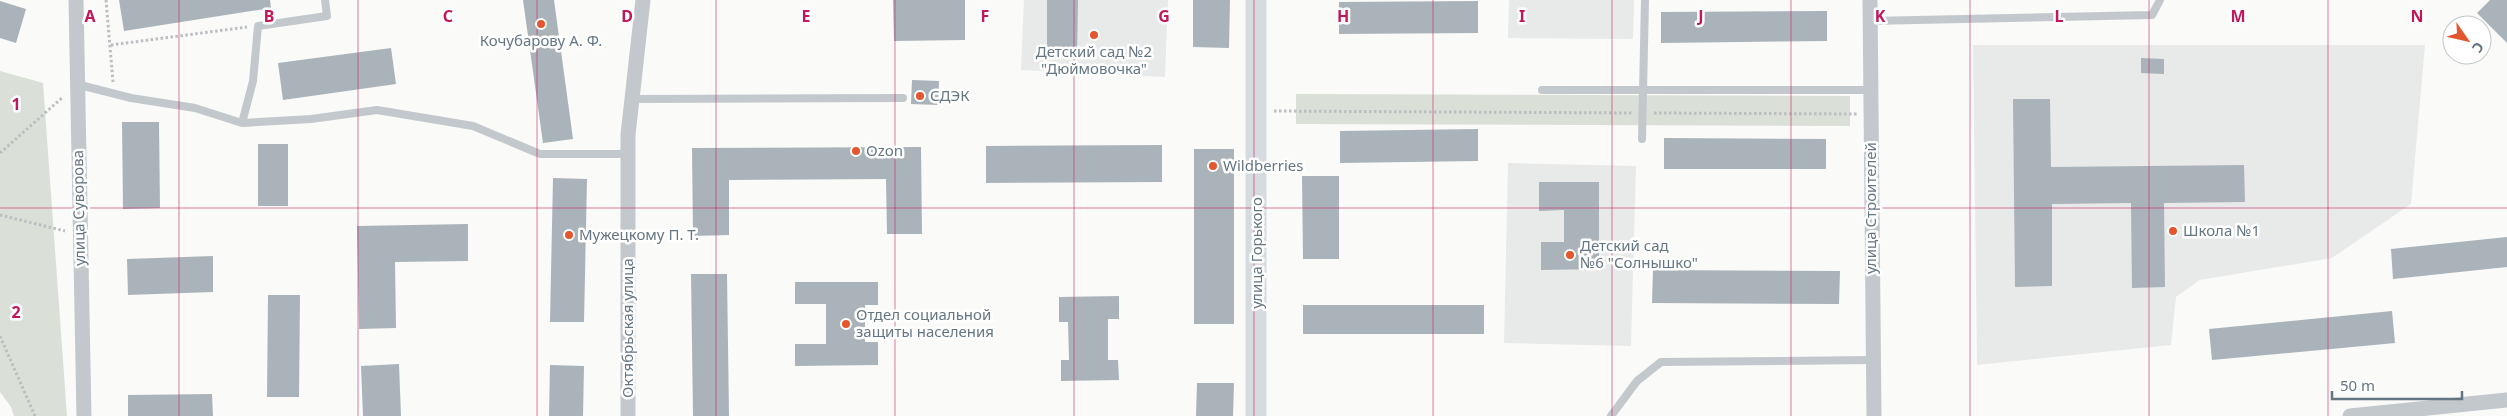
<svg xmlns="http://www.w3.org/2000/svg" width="2507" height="416" viewBox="0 0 2507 416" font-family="'Noto Sans',sans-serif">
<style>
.built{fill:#e8e9e9}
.green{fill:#dadfd7}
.building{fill:#aab3b9}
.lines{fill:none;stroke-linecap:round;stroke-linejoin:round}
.path{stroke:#bbbfc2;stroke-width:3;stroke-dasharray:2.5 2.5;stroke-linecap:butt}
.lane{stroke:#c3c8cc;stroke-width:8}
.street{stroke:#c3c8cc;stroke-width:15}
.secondary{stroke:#d6dbdf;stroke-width:21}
.grid{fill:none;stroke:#c2185b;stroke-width:1;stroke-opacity:0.55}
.poi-dot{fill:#e4572e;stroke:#fff;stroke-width:2}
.labels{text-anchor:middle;stroke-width:5;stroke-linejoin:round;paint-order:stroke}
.poi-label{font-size:15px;fill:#657683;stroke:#fff;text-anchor:start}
.street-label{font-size:15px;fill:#657683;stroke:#fff}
.grid-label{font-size:16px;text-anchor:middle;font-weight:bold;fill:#c2185b;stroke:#fff;stroke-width:5;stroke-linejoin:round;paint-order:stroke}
</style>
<rect width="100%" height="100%" fill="#fafaf8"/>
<path class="built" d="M1024 0H1168L1165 77 1021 70Z
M1509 0H1634L1633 39 1508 38Z
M1973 45H2425L2411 204 2332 258 2200 280 2176 297 2171 345 1977 365Z
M1508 163 1636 166 1631 346 1504 343Z"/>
<path class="green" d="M0 71 43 83 67 416H14L11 407 0 392Z
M1296 94 1850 96V126L1296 124Z"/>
<path class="building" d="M119 0H270L271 8 124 31Z
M523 0H554L573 139 543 143Z
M893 0H965V40L894 41Z
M1047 0H1078L1077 57H1047Z
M1193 0H1230L1229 48 1193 47Z
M2490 0H2507V43L2477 13Z
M0 1 26 9 16 43 0 38Z
M1478 1V33L1339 34V2Z
M1827 11V41L1661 43V12Z
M391 48 396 84 283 100 278 63Z
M2141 58 2164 59V74L2141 73Z
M912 80 939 81 938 105 911 104Z
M2013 99H2050L2051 167 2244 165 2245 202 2164 203 2165 287 2132 288 2131 203 2052 204V286L2015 287Z
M122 122H159L160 208 123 209Z
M1478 129V161L1340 163V131Z
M1664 138 1826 139V169H1664Z
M258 144H288V206H258Z
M1162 145V182L986 183V146Z
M921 147 922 234H887L886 179 729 180V235L693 236 692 148Z
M1194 149H1234V324H1194Z
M1302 176H1339V259H1303Z
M553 178 587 179 584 322H550Z
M1539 182H1599V269L1541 270V242H1564V210L1539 211Z
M468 224V261L395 262 396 328 359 329 357 226Z
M2507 237V267L2393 279 2391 249Z
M213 256V292L128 295 127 259Z
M1653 270 1840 271 1839 304 1652 303Z
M691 274H727L729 416H693Z
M795 282H878V305H865V342H878V365L795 366V344H826V304H795Z
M268 295H300L299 397H267Z
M1119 296V319H1108V360H1118L1119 380 1061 381V360H1069L1068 322H1059V297Z
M1303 305H1484V334H1303Z
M2392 311 2395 343 2212 360 2209 329Z
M399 364 401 416H363L361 366Z
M550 365 584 366 583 416H549Z
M1197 383H1234L1233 416H1196Z
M212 394 213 416H128V395Z"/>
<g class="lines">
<path class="path" d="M106 0 113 82
M111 45 247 27
M1274 111 1632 113
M1654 113 1857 114
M0 153 63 97
M0 215 65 231
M0 336 35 416"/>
<path class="lane" d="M1870 21 2152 15 2160 0
M76 84 131 98 195 108 242 123 311 119 377 110 473 126 540 154H628
M1542 90H1870
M632 99 903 98
M242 123 253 81 258 26 327 16 325 0
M1642 139 1645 0
M1611 416 1637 381 1661 362 1873 360"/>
<path class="street" d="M76 0 84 416
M1870 0 1874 416
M628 416V135L643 0
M2350 416 2507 400"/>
<path class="secondary" d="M1256 0V416"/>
</g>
<path class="grid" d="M179 0V416M358 0V416M537 0V416M716 0V416M895 0V416M1074 0V416M1254 0V416M1433 0V416M1612 0V416M1791 0V416M1970 0V416M2149 0V416M2328 0V416M0 208H2507"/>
<g class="poi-dot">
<circle cx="541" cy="24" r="5"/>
<circle cx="1094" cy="35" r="5"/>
<circle cx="920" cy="96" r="5"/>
<circle cx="856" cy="151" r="5"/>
<circle cx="1213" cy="166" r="5"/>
<circle cx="2173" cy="231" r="5"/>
<circle cx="569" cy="235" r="5"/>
<circle cx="1570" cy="255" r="5"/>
<circle cx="846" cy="324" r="5"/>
</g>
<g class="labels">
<g class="poi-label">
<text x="541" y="46" text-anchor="middle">Кочубарову А. Ф.</text>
<text x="1094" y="57" text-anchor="middle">Детский сад №2<tspan x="1094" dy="17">"Дюймовочка"</tspan></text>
<text x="930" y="101">СДЭК</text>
<text x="866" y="156">Ozon</text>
<text x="1223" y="171">Wildberries</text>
<text x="2183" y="236">Школа №1</text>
<text x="579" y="240">Мужецкому П. Т.</text>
<text x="1580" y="251">Детский сад<tspan x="1580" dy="17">№6 "Солнышко"</tspan></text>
<text x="856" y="320">Отдел социальной<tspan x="856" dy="17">защиты населения</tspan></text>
</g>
<g class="street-label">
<text transform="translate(79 208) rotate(-91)" y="5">улица Суворова</text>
<text transform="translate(1871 208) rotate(-90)" y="5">улица Строителей</text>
<text transform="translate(1257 253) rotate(-90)" y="5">улица Горького</text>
<text transform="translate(628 328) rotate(-90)" y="5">Октябрьская улица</text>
</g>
</g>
<g class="grid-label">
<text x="90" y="22">A</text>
<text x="269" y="22">B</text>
<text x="448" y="22">C</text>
<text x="627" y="22">D</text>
<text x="806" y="22">E</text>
<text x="985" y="22">F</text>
<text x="1164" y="22">G</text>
<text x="1343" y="22">H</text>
<text x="1522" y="22">I</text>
<text x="1701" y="22">J</text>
<text x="1880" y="22">K</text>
<text x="2059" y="22">L</text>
<text x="2238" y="22">M</text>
<text x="2417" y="22">N</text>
<text x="16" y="110">1</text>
<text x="16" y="318">2</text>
</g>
<g transform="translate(2467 40) rotate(124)"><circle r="24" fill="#ffffff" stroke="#c1c8cd"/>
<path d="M0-4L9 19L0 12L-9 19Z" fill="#e4572e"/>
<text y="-8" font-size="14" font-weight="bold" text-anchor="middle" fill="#657683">С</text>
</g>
<path d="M2332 391v8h130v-8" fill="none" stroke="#657683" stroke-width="2.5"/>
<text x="2340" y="391" font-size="15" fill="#657683" stroke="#ffffff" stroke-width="4" paint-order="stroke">50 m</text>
</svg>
